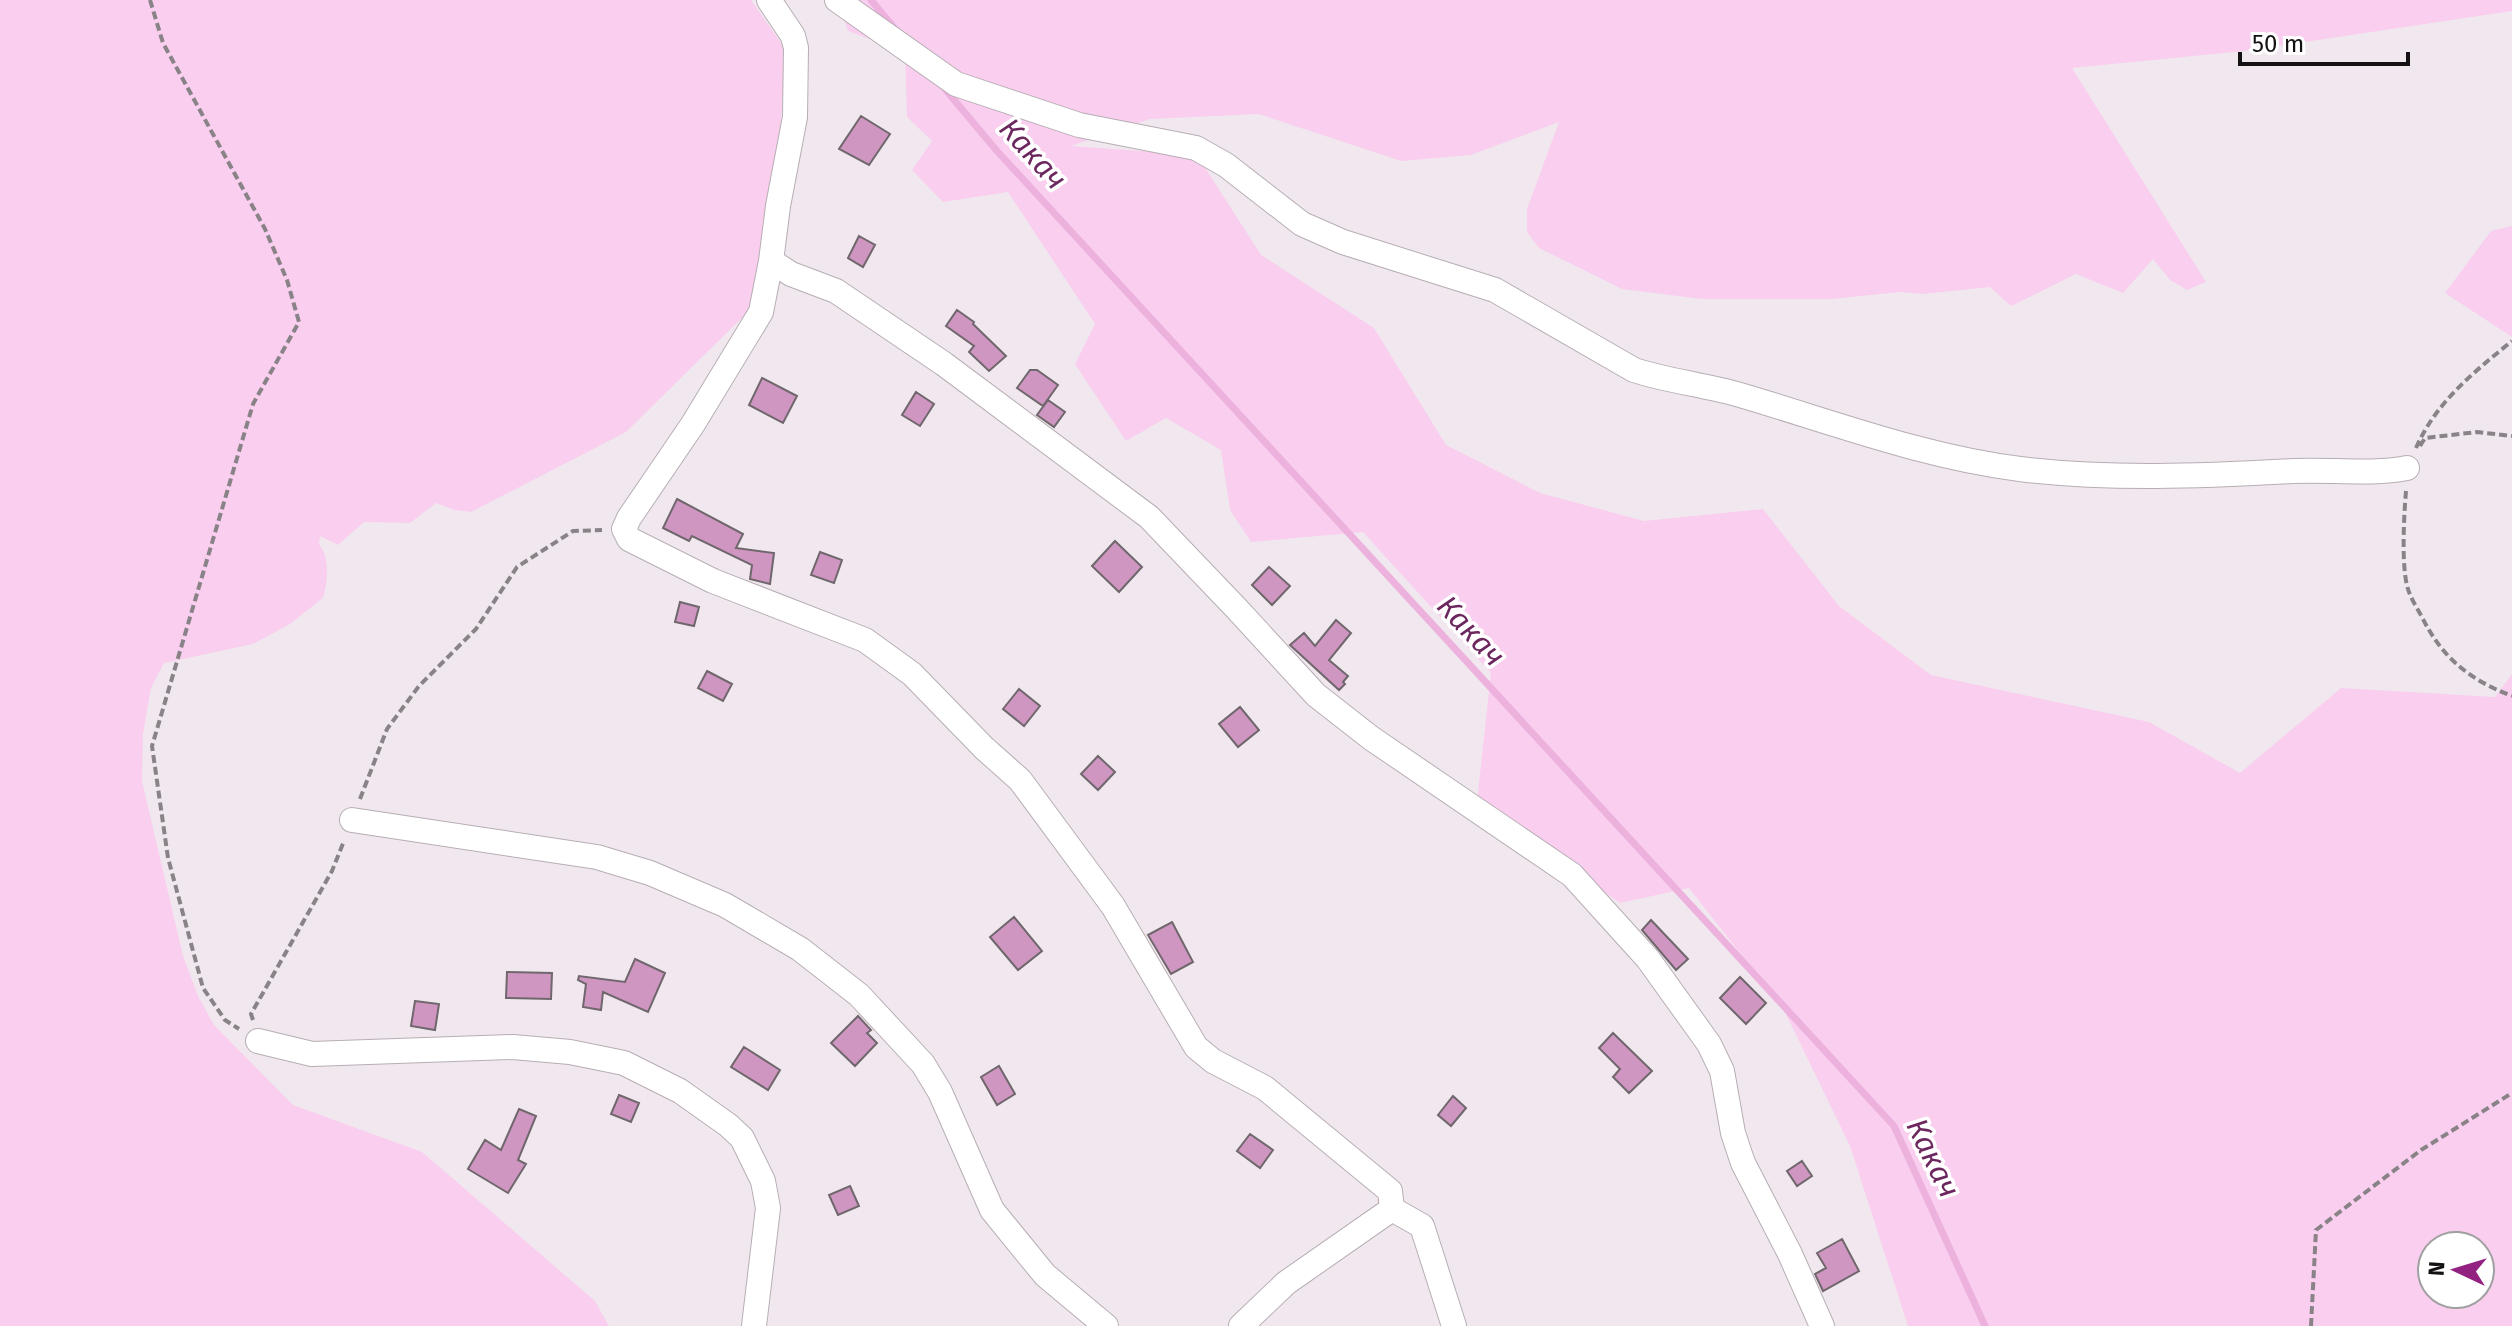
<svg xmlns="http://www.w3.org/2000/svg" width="2512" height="1326" viewBox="0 0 2512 1326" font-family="'Fira Sans',sans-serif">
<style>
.green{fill:#f9ceee;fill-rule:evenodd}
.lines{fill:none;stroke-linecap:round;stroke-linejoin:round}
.stream{stroke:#edb1de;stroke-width:7}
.building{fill:#d096c2;stroke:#6f676c;stroke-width:2}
.minor-casing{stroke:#b7aeb4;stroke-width:26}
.path{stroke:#898388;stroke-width:4;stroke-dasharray:8 4;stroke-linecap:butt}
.minor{stroke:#fff;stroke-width:24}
.labels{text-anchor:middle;stroke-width:7;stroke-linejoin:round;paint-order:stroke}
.water-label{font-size:30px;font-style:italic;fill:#6c275f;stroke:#fff}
</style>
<rect width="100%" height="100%" fill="#f1e8ef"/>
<path class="green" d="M0 0H751L786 50 769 291 626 432 471 512 455 510 436 503 410 523 364 522 338 545 320 536 319 544C330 557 328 582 323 598L290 624 253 644 164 663 151 688 143 734 142 781 183 956 198 996 214 1025 293 1105 422 1152 595 1301 609 1326H0Z
M838 0H2512V11L2244 51 2072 68 2206 282 2187 290 2170 280 2153 259 2123 293 2076 274 2011 306 1990 287 1923 294 1900 292 1832 299H1702L1622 289 1539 248 1527 232V209L1559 122 1471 155 1401 161 1259 114 1150 119 1071 146 1197 155 1261 255 1374 328 1446 445 1540 493 1644 521 1763 509 1839 606 1931 675 2149 722 2240 773 2341 688 2495 697 2512 674V1326H1908L1850 1146 1783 1008 1689 888 1620 903 1477 801 1491 673 1363 532 1251 542 1230 510 1221 450 1166 418 1126 441 1075 364 1095 324 1008 192 943 202 912 170 932 141 907 117 905 52 848 31ZM2432 1246H2480V1294H2432Z
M2512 226V337L2445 293 2491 231Z"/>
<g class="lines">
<path class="stream" d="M871 0 896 30
M945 89 997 151 1894 1126 1985 1326"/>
</g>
<path class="building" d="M861 116 890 134 869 165 839 149Z
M859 236 875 245 863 267 848 258Z
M957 310 974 322 973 324 1006 356 989 371 969 352 974 346 946 326Z
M1030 370H1037L1058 385 1043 406 1017 388Z
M762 378 797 396 783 423 749 405Z
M916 392 934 404 920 426 902 415Z
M1048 400 1065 412 1054 427 1037 415Z
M677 499 743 534 736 548 774 553 770 584 750 579 752 565 692 536 689 541 663 528Z
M1115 541 1142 567 1119 592 1092 566Z
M820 552 842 560 834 583 811 575Z
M1269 567 1290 586 1272 605 1252 585Z
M680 602 699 607 694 626 675 622Z
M1336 620 1351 633 1329 660 1348 676 1343 682 1345 684 1339 690 1290 645 1304 633 1315 646Z
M707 671 732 684 723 701 698 688Z
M1019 689 1040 706 1024 726 1003 709Z
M1240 707 1259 730 1238 747 1219 724Z
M1098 756 1115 772 1098 790 1081 774Z
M1014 917 1042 951 1018 970 990 937Z
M1651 920 1688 959 1676 970 1642 930Z
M1172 922 1193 962 1171 974 1148 935Z
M635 959 665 973 648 1012 603 992 601 1010 583 1007 586 984 578 980 579 976 625 982Z
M507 972 552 973 551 999 506 998Z
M1740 977 1766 1003 1746 1024 1720 998Z
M415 1001 439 1004 435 1030 411 1026Z
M858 1016 871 1030 867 1033 877 1043 855 1066 831 1043Z
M1613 1033 1652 1071 1629 1093 1613 1077 1620 1069 1599 1048Z
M744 1047 780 1070 768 1090 731 1067Z
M999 1066 1015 1094 997 1105 981 1077Z
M619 1095 639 1103 631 1122 611 1114Z
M1453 1096 1466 1108 1451 1126 1438 1115Z
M519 1109 536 1116 518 1160 526 1164 508 1193 468 1169 485 1140 501 1150Z
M1250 1134 1273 1150 1260 1168 1237 1151Z
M1802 1161 1812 1176 1797 1186 1787 1171Z
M850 1186 859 1206 838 1215 829 1195Z
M1842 1239 1859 1271 1823 1291 1815 1274 1826 1268 1817 1253Z"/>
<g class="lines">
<defs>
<path id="minor" d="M769 0 793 36 796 48 795 117 778 206 771 261 791 274 836 291 944 364 1149 517 1237 609 1316 695 1371 738 1572 875 1648 959 1709 1044 1722 1071 1733 1133 1743 1163 1790 1254 1822 1326
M837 0 956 84 1079 125 1196 148 1226 165 1302 224 1343 242 1495 290 1634 370C1668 381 1705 385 1740 395 1832 422 1924 457 2020 469 2110 480 2202 476 2293 471 2330 469 2370 475 2407 468
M771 261 761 312 693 424 629 518 624 529 629 539 713 581 865 640 912 674 984 748 1020 780 1113 906 1196 1047 1213 1061 1265 1088 1390 1191 1392 1209 1422 1226 1454 1326
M352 820 597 857 650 873 725 905 800 949 859 995 923 1064 940 1092 992 1210 1045 1275 1106 1326
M258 1041 312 1054 513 1047 570 1052 624 1063 680 1091 728 1125 742 1138 763 1181 768 1208 754 1326
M1241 1326 1286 1283 1392 1209"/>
</defs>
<use href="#minor" class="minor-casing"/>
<path class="path" d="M150 0 163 43 265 229 287 280 299 322 253 404 152 746 168 858 203 988 225 1020 239 1029
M2420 446 2425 438 2477 432 2512 436
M2416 448C2436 402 2474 372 2512 341
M2406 491C2404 514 2401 568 2408 589 2411 599 2417 608 2422 617 2442 658 2470 680 2512 696
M360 799 387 729 419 686 476 629 517 567 573 531 602 530
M253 1020 251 1014 332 871 344 841
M2311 1326 2316 1230 2421 1150 2512 1093"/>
<use href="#minor" class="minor"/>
</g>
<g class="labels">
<g class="water-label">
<text transform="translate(1033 154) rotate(48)" y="10">Какач</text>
<text transform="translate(1471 631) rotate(47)" y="10">Какач</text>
<text transform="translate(1933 1158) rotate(64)" y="10">Какач</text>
</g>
</g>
<g transform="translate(2456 1270) rotate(274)"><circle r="38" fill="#ffffff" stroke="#a1a0a1" stroke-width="2"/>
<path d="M0-6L14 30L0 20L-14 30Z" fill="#932181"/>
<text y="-12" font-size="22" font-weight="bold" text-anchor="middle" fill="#141113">N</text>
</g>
<path d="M2240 52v12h168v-12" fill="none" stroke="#141113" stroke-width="4"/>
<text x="2252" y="52" font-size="24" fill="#141113" stroke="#ffffff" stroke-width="6" paint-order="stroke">50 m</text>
</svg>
